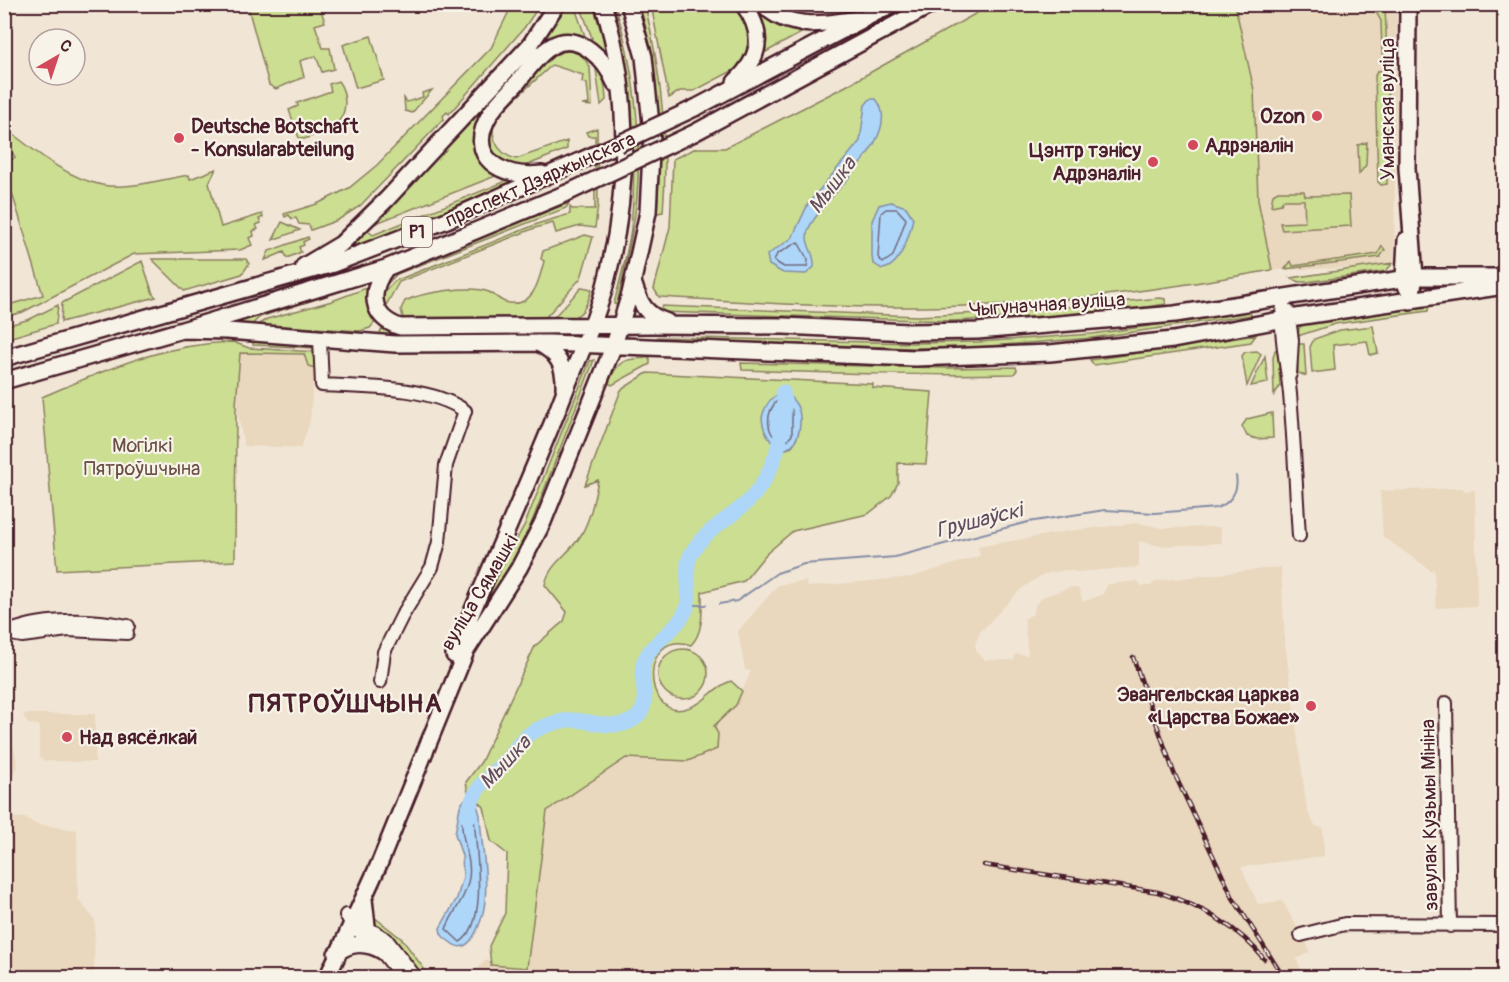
<svg xmlns="http://www.w3.org/2000/svg" width="1509" height="982" viewBox="0 0 1509 982" font-family="Pangolin,sans-serif">
<style>
.built{fill:#e9d7be}
.green{fill:#cbde92;stroke:#8a7e5e;stroke-width:1.5;fill-rule:evenodd}
.water{fill:#add6f8;stroke:#858da6;stroke-width:1.5}
.lines{fill:none;stroke-linecap:round;stroke-linejoin:round}
.shore{stroke:#72687d;stroke-width:1.5}
.stream{stroke:#858da6;stroke-width:2}
.river{stroke:#add6f8;stroke-width:15}
.minor-casing{stroke:#4a1f2b;stroke-width:16}
.major-casing{stroke:#4a1f2b;stroke-width:20}
.minor{stroke:#f7f3e8;stroke-width:12}
.major{stroke:#f7f3e8;stroke-width:15}
.rail-casing{stroke:#4a1f2b;stroke-width:4.5}
.rail{stroke:#f7f3e8;stroke-width:2;stroke-dasharray:7;stroke-linecap:butt}
.major-bridge-casing{stroke:#4a1f2b;stroke-width:20;stroke-linecap:butt}
.major-bridge{stroke:#f7f3e8;stroke-width:15}
.poi-dot{fill:#d1495b;stroke:#f7f3e8;stroke-width:2}
.labels{text-anchor:middle;stroke-width:4.5;stroke-linejoin:round;paint-order:stroke}
.shield{fill:#f7f3e8;stroke:#7e5f64;stroke-width:1.5}
.shield-label{font-size:18px;font-weight:bold;fill:#4a1f2b}
.street-label{font-size:20px;fill:#4a1f2b;stroke:#f7f3e8}
.poi-label{font-size:20px;font-weight:bold;fill:#4a1f2b;stroke:#f7f3e8;text-anchor:end}
.park-label{font-size:20px;fill:#6a4f45;stroke:#f7f3e8}
.water-label{font-size:21px;font-style:italic;fill:#634d5e;stroke:#f7f3e8}
.district-label{font-size:26px;font-weight:bold;letter-spacing:1.5px;fill:#4a1f2b;stroke:#f7f3e8}
</style>
<rect width="100%" height="100%" fill="#f1e6d5"/>
<filter id="ink" filterUnits="userSpaceOnUse"><feTurbulence type="fractalNoise" baseFrequency=".0167" numOctaves="2"/><feDisplacementMap in="SourceGraphic" scale="12" xChannelSelector="R" yChannelSelector="G"/><feConvolveMatrix kernelMatrix="1 2 1 2 8 2 1 2 1" color-interpolation-filters="sRGB"/></filter>
<g filter="url(#ink)">
<path class="built" d="M1235 5H1397L1394 259 1389 267 1272 270 1258 200 1254 90Z
M233 349 313 354 317 377 313 383 310 421 301 448 244 446 236 405Z
M1463 488 1464 491 1475 490 1477 606 1436 608 1434 569 1432 571 1383 537 1380 491Z
M1139 523 1161 528 1220 527 1222 543 1160 546 1139 541V567L1077 572 1066 570 1044 574 1022 588 980 632 975 644 977 652 985 660H1014L1015 654 1028 655 1024 619 1033 614 1035 605 1044 596 1072 587 1079 589 1083 602 1103 594 1108 584 1138 581 1142 586H1151L1156 581 1281 567 1285 643 1307 810 1315 826 1323 828 1324 856 1241 867 1258 904 1282 901 1306 942 1310 952 1296 959 1305 977 468 978 486 960 527 968 547 811 626 758 661 760 714 726 736 705 751 671 745 670 738 631 778 585 806 581 807 587 912 577 980 556 978 547 1069 531Z
M4 592 13 622 5 624H4Z
M4 703 18 767 5 787H4Z
M23 714H95V762L44 761 39 756V725L28 724Z
M4 817 26 818 35 824 77 830 78 899 95 920 94 977H5Z"/>
<path class="green" d="M247 4 319 5 325 22 315 25 323 48H330L334 69 322 72 316 56 300 61 304 77 276 89 269 85Z
M512 5H540L524 28 449 114 447 112 443 116 444 119 360 206 338 220 311 230 309 225 299 224 296 218 292 219 289 215 285 217 284 214 317 204 349 188 377 165 491 48Z
M546 5H550L537 29 374 208 370 206 525 37Z
M562 5H574L585 36 583 38 573 36 482 116 498 175 374 224 370 221C441 155 511 86 562 5Z
M580 5H593L605 44 606 58 601 50 590 42 592 38Z
M610 5H615C634 65 642 133 637 196 634 233 624 269 617 305L614 304C620 279 628 253 631 228 638 156 632 73 610 5Z
M640 5H645C661 73 669 142 663 212L657 213C662 143 658 73 640 5Z
M651 5H737L751 25 749 54 736 69 694 91H680L669 98Z
M749 5H755L763 13 803 29V32L766 52 763 29Z
M991 5H1235L1254 90 1258 200 1272 270C1157 291 1041 306 924 307 836 308 747 302 659 297L654 289 670 227 673 159 696 148H725L846 86Z
M1376 5H1385L1387 59 1382 52 1381 21 1376 12Z
M371 36 384 80 356 88 343 45Z
M578 49 590 67 592 106 582 105 589 104 587 84 582 82 583 75 552 65C535 81 515 97 500 115 485 132 497 154 516 159L567 141V149L528 165 521 166 506 162 504 165C491 156 485 141 489 125L553 50Z
M595 62C604 75 605 85 606 100L601 105Z
M1388 70 1387 184 1381 185 1378 182 1375 76 1377 71Z
M338 81C343 87 345 96 345 104 344 128 323 132 304 139L299 138 289 110 298 106 297 103 331 91 329 84Z
M432 90 412 113 405 111 404 98 407 102 423 97 422 93Z
M597 128 598 205 595 228 580 226 556 233 553 223 535 228 399 282 383 311 378 290 385 291 395 281 540 223 570 214V207L572 209H595V136H588L586 132Z
M5 135 10 140 14 135C40 155 68 178 102 185 128 190 162 179 189 175L190 179 216 169 209 183 221 227 262 214 263 217 259 219 261 223 256 225 258 229 253 231 254 236 249 238 252 245 240 250 134 254 23 312 5 317V306L43 295 5 170V165L15 157 5 141Z
M1367 142 1366 165 1359 174 1358 145Z
M506 178 514 183 354 247 355 242 368 231 373 235 504 182Z
M1278 191H1304L1305 196 1349 195 1351 226 1282 230 1280 223 1305 222 1304 200H1283L1281 204 1271 206 1273 194Z
M569 203 566 208 397 274 387 284H383L390 273Z
M282 222 300 230 273 240Z
M585 235 593 237 581 278 545 318V321L408 322 403 318 401 309 405 301C423 292 471 285 489 292 495 295 499 300 505 302 533 310 539 281 544 261L541 259 543 251Z
M308 237 309 239 303 242 304 245 299 247 301 252 287 258 284 252 265 260 269 251Z
M1382 246 1385 250 1380 257 1285 269 1291 261 1293 266 1378 254Z
M152 259H246L249 264 242 274 184 291Z
M142 261 153 294 156 297 61 322 62 303Z
M1393 263 1386 271 1307 282H1299L1291 278Z
M372 278 370 282 260 317 249 327 227 325V323Z
M369 287 368 306 376 321 370 328 360 331 283 326 254 327 267 319 332 301Z
M582 287 592 289C583 317 580 318 551 320Z
M1160 298 1165 299 1166 304 1105 313 953 321 659 312 662 306 918 316 1027 311Z
M1429 304 1428 311 1335 324 1298 336 1299 328 1303 324Z
M58 305 56 324 5 339V326L30 319Z
M1250 312 1251 315 1092 338 976 347 913 348 657 339V337L912 343 978 342 1092 334Z
M1373 326 1378 353 1370 355 1367 341 1333 345 1335 370 1312 373 1310 347 1314 339 1340 330Z
M383 328 394 332 572 331 571 333 382 336 380 332Z
M1256 335 1251 342 1094 365 1090 360Z
M253 341 311 346 313 348 253 345Z
M233 342 249 348 317 352 319 369 308 366 304 354 240 353 236 405 235 561 57 570 42 397C107 369 161 344 233 342Z
M1297 344H1304L1306 376 1298 373Z
M1278 349 1280 386 1274 395 1273 358 1275 350Z
M1257 351 1261 354 1247 386 1242 356 1245 352Z
M1265 356 1268 383 1251 386Z
M650 358V364L612 385 608 383C619 359 624 359 650 358Z
M594 360 525 540 467 641 479 609 525 524 590 361Z
M741 363 947 368 1016 367 1017 370 1014 374C924 376 833 373 742 370Z
M647 373 873 384V388L932 392 926 464 898 463V483L891 496 868 514 793 531 766 554 744 581 702 592C702 610 704 632 691 645 639 628 643 718 684 709 707 704 709 689 731 681L742 691 736 705 714 726 718 734 717 749 688 761 626 758 547 811 527 968 491 965 489 946 505 913 507 854 491 841 484 807 468 792 466 782 481 762 535 646 564 621 567 612 545 585C549 563 570 554 581 535 591 518 594 499 598 480L585 485 621 390ZM798 412C799 425 800 438 790 448L782 449 773 444Z
M1272 413 1273 438 1257 439 1247 436 1242 426 1247 419Z
M1499 647H1504V914L1498 915Z
M658 674a25 25 0 1 1 50 0a25 25 0 1 1-50 0Z
M374 917 402 939 430 977H422L405 951 372 922Z"/>
<path class="water" d="M870 99H876C906 136 824 195 809 228 802 244 816 252 814 267L806 274 783 273 769 265 767 255 792 238 808 204 860 141 865 105Z
M891 202 906 207 913 218C910 234 900 268 882 269L873 263 872 257V221L879 205Z
M787 392C790 398 793 399 796 404 804 417 800 444 786 449 771 447 763 432 762 418 765 404 773 393 787 392Z
M472 798 476 801 480 815C481 847 491 886 482 917 477 932 467 957 450 942 444 938 440 935 440 928L457 898 463 877 462 856 455 834 460 806 465 799Z"/>
<g class="lines">
<path class="shore" d="M886 209H897L906 219 893 256 883 263 878 257 881 213Z
M798 242 808 260 807 267H784L774 261 777 254Z
M778 400H783L792 410V435L785 443C765 438 764 412 778 400Z
M467 805 472 806 474 815C475 845 490 924 460 942L446 929C453 911 466 898 469 878 473 852 453 831 467 805Z"/>
<path class="stream" d="M719 604 737 601 777 573 804 564 895 557 1028 522 1105 510 1155 513 1216 508C1230 504 1239 491 1236 476
M688 605H706"/>
<path class="river" d="M468 818C469 792 489 776 507 759 515 750 520 739 531 733 542 726 558 721 570 720 591 719 613 732 633 720 654 707 639 684 643 665 647 644 676 632 685 612 694 594 682 572 691 554 703 532 726 521 744 505 773 480 788 429 783 392"/>
<defs>
<path id="minor" d="M1284 298C1278 332 1287 361 1290 394 1294 441 1296 489 1299 536
M1288 311 1292 340 1290 374
M320 339 322 385C364 387 431 386 465 411L446 465 439 542 432 567 402 616 384 652 380 682
M6 633 22 636 68 630 127 633
M4 634C40 617 90 619 128 626
M1446 703 1450 926
M346 915 386 939 416 978
M348 918 354 928 376 944 403 978
M1301 935 1345 924 1504 925"/>
<path id="major" d="M763 4C787 31 826 24 857 19
M1408 4 1407 168 1415 277 1410 302
M735 82C761 58 765 33 743 4
M697 107 892 4
M694 133 933 4
M542 174C502 179 464 158 490 114 497 103 508 93 517 83 527 71 538 54 552 46 579 30 606 61 615 83
M1406 240 1404 278 1407 288
M304 266 341 244 387 199 530 45 557 4
M386 268C369 291 370 317 400 327L654 325 784 326 908 332 977 331 1175 314 1415 277H1504
M633 282C640 304 645 315 667 322
M182 330 227 331 395 344 549 343 915 358 1050 353 1173 340 1290 318 1504 286
M538 343C558 353 565 366 564 388
M4 358 333 264 447 220 618 144
M4 381 182 330 386 268 567 193
M454 655C488 572 525 491 558 409 573 368 594 328 605 286 629 196 632 94 603 4
M364 899 367 926
M336 954C351 941 367 942 384 952
M327 978 380 862 466 651 519 568 543 522 614 345 630 294 648 212 652 133 644 57 629 4"/>
</defs>
<use href="#minor" class="minor-casing"/>
<use href="#major" class="major-casing"/>
<use href="#minor" class="minor"/>
<use href="#major" class="major"/>
<defs>
<path id="rail" d="M1133 657 1174 773 1233 898 1284 978
M984 865 1158 892C1198 905 1238 926 1264 959"/>
</defs>
<use href="#rail" class="rail-casing"/>
<use href="#rail" class="rail"/>
<defs>
<path id="major-bridge" d="M618 144 697 107
M567 193 694 133"/>
</defs>
<use href="#major-bridge" class="major-bridge-casing"/>
<use href="#major-bridge" class="major-bridge"/>
</g>
</g>
<g class="poi-dot">
<circle cx="1317" cy="116" r="6"/>
<circle cx="179" cy="138" r="6"/>
<circle cx="1193" cy="145" r="6"/>
<circle cx="1153" cy="162" r="6"/>
<circle cx="1311" cy="706" r="6"/>
<circle cx="67" cy="737" r="6"/>
</g>
<g class="labels">
<rect class="shield" x="402" y="217" width="30" height="30" rx="4.5"/>
<g class="shield-label">
<text x="417" y="238">Р1</text>
</g>
<g class="street-label">
<text transform="translate(1387 109) rotate(-90)" y="7">Уманская вуліца</text>
<text transform="translate(540 179) rotate(-24)" y="7">праспект Дзяржынскага</text>
<text transform="translate(1047 304) rotate(-4)" y="7">Чыгуначная вуліца</text>
<text transform="translate(479 592) rotate(-59)" y="7">вуліца Сямашкі</text>
<text transform="translate(1429 815) rotate(-91)" y="7">завулак Кузьмы Мініна</text>
</g>
<g class="poi-label">
<text x="1305" y="123">Ozon</text>
<text x="191" y="133" text-anchor="start">Deutsche Botschaft<tspan x="191" dy="23">- Konsularabteilung</tspan></text>
<text x="1205" y="152" text-anchor="start">Адрэналін</text>
<text x="1141" y="157">Цэнтр тэнісу<tspan x="1141" dy="23">Адрэналін</tspan></text>
<text x="1299" y="701">Эвангельская царква<tspan x="1299" dy="23">«Царства Божае»</tspan></text>
<text x="79" y="744" text-anchor="start">Над вясёлкай</text>
</g>
<g class="park-label">
<text x="142" y="452">Могілкі<tspan x="142" dy="23">Пятроўшчына</tspan></text>
</g>
<g class="water-label">
<text transform="translate(832 185) rotate(-53)" y="7">Мышка</text>
<text transform="translate(979 520) rotate(-14)" y="7">Грушаўскі</text>
<text transform="translate(505 762) rotate(-47)" y="7">Мышка</text>
</g>
<g class="district-label">
<text x="346" y="712">ПЯТРОЎШЧЫНА</text>
</g>
</g>
<rect width="1509" height="982" fill="none" stroke="#f7f3e8" stroke-width="24"/>
<rect x="12" y="12" width="1485" height="958" fill="none" stroke="#4a1f2b" stroke-width="2" filter="url(#ink)"/>
<g transform="translate(57 57) rotate(39)"><circle r="28" fill="#f7f3e8" stroke="#b29e9c" stroke-width="1.5"/>
<path d="M0-4.5L10 22L0 15L-10 22Z" fill="#d1495b"/>
<text y="-9" font-size="16" font-weight="bold" text-anchor="middle" fill="#4a1f2b">С</text>
</g>
</svg>
